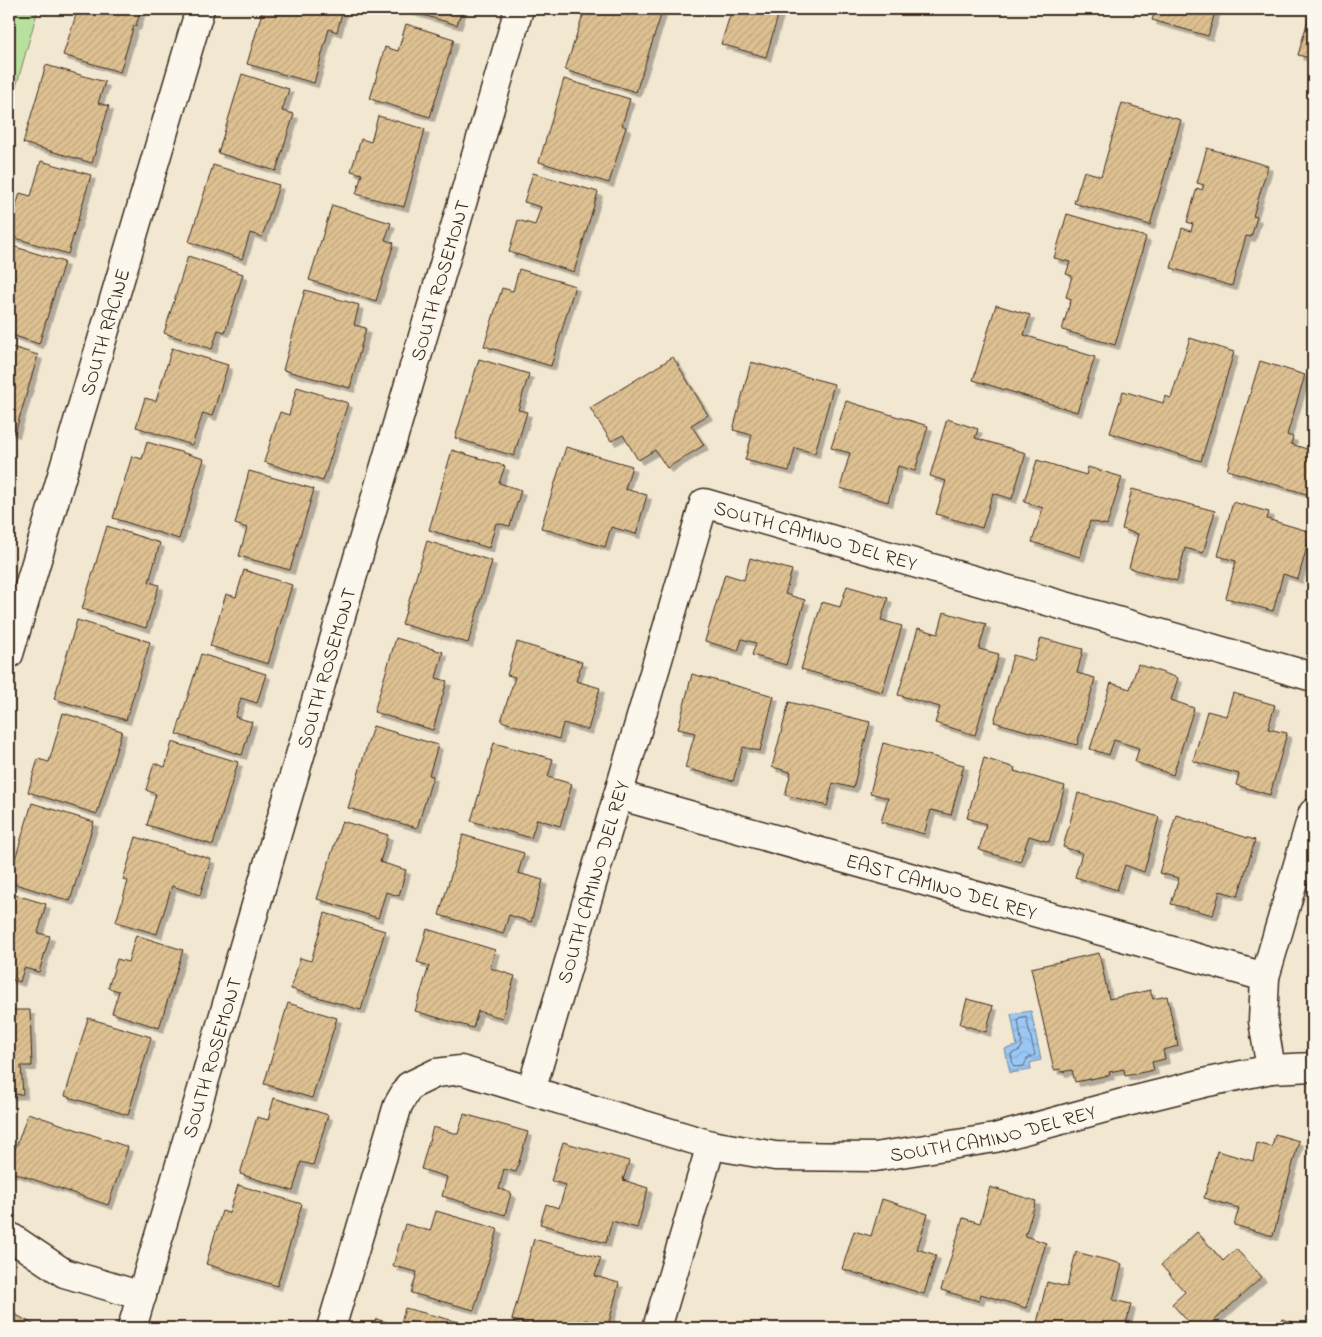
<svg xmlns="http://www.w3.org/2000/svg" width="1322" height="1337" viewBox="0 0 1322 1337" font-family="'Indie Flower',sans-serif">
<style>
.grass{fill:#b8e19e;stroke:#7a865e}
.water{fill:url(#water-waves);stroke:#74899f}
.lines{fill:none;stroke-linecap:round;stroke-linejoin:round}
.shore{stroke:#616974;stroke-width:1}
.building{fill:url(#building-hatch);stroke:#3b2a1e;filter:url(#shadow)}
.minor-casing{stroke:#3b2a1e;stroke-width:31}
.minor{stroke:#fbf7ec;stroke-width:28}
.labels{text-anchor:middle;stroke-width:4;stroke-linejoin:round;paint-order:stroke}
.street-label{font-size:20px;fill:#3b2a1e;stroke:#fbf7ec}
</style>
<defs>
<pattern id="water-waves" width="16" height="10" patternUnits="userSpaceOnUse" patternTransform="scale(1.25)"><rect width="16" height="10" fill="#9ac8f5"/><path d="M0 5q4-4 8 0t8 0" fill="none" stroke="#86acd2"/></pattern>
<pattern id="building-hatch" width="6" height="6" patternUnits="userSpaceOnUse" patternTransform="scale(1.25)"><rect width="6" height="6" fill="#dec192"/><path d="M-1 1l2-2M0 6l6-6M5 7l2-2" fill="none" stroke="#bfa67d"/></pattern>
<filter id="shadow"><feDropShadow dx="4.5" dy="4.5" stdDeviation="0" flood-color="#0004"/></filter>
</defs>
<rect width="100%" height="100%" fill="#f2e7d1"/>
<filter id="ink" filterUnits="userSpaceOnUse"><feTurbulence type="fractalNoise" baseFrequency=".02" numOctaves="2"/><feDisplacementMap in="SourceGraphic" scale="10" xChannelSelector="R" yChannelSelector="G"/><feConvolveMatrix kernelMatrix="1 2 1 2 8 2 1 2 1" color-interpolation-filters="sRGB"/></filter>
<g filter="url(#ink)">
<path class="grass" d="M9 9H38L9 112Z"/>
<path class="water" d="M1031 1011 1041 1060 1030 1063 1031 1070 1010 1073 1005 1049 1017 1046 1011 1014Z"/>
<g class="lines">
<path class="shore" d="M1026 1017 1035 1055 1027 1059 1024 1066 1015 1067 1013 1065 1011 1054 1020 1050 1022 1046 1018 1020 1019 1018Z"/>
</g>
<path class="building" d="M78 9H141L136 26 134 25 120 72 63 55Z
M263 9H343L337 32 329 29 314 83 247 64Z
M403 9H462L457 25Z
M585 9 595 11 596 9H653L662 12 636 92 565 70Z
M732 9H780L766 57 721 44Z
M1156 9H1216L1208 36 1152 20Z
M1303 9H1313V59L1298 55 1310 13 1303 11Z
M406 24 454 39 430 117 370 99 385 47 398 51Z
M46 65 105 82 98 103 109 106 92 163 23 143Z
M242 74 289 89 282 111 294 114 276 171 218 153Z
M564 79 630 99 622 125 626 127 609 183 539 162Z
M1122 103 1181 120 1150 225 1074 203 1084 171 1101 176Z
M378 116 425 129 404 207 356 194 362 174 351 171 361 139 371 142Z
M1207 148 1268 166 1253 216 1257 217 1251 237 1246 236 1232 286 1171 268 1182 228 1191 231 1193 224 1187 222 1197 188 1202 190 1204 185 1197 183Z
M41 161 91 175 68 254 9 236V230L20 193 31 196Z
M213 165 279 185 262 237 250 233 242 259 189 242Z
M533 173 598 192 574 272 509 252 518 220 535 225 541 207 524 202Z
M332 205 391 223 385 240 394 243 376 301 309 280Z
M1067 214 1146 237 1115 345 1062 330 1071 299 1066 297 1072 276 1066 274 1070 262 1054 258Z
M9 245 64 262 39 344 9 334Z
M188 256 243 274 225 332 218 330 212 349 164 333Z
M519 269 575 286 551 366 484 346 502 288 513 291Z
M305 290 359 305 354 325 366 328 350 388 283 370Z
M996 305 1030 315 1024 335 1095 357 1077 412 973 380Z
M1190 338 1234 352 1201 461 1110 433 1123 391 1163 403 1165 396 1171 398Z
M9 346 38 355 15 433 9 431Z
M172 348 228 365 212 416 203 413 192 445 136 427 145 398 156 401Z
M673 357 708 415 691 425 704 445 667 468 655 450 638 460 623 435 611 441 590 408Z
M479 359 529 374 518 410 527 412 514 456 455 438Z
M1260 361 1305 375 1287 435 1293 437 1291 444 1313 451V496L1227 470Z
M751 362 834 384 815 453 795 448 789 471 745 460 752 435 733 430Z
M297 387 348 403 323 481 264 462 280 412 289 415Z
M846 401 928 426 915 471 898 466 888 502 840 488 850 453 831 448Z
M947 419 978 429 975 438 1026 453 1012 499 993 493 982 528 936 514 946 481 930 476Z
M147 442 204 459 179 539 113 518 132 456 142 459Z
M566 447 632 466 625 489 647 495 636 534 611 527 605 547 541 528Z
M452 450 505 466 499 483 521 490 510 526 496 523 489 548 429 530Z
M1037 460 1086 475 1088 467 1122 477 1107 525 1090 521 1080 557 1032 542 1043 508 1024 502Z
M249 471 314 489 290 570 239 556 247 528 235 524Z
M1132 489 1215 511 1203 553 1185 548 1177 581 1129 568 1138 534 1122 529Z
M1233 502 1269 512 1267 519 1311 532 1298 579 1283 574 1273 611 1226 598 1236 561 1218 556Z
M107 526 160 543 149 582 159 585 146 628 82 609Z
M427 541 492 561 468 643 402 624Z
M750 558 792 570 785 594 805 600 786 665 752 655 756 643 742 639 738 651 705 641 725 574 744 580Z
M244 570 292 585 268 664 210 646 226 594 236 597Z
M847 586 888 598 881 620 902 626 882 692 801 669 822 602 840 607Z
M944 612 986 624 979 649 999 654 975 735 935 723 940 707 898 695 918 628 938 634Z
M77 620 150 642 126 720 54 699Z
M396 638 443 652 436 678 447 681 433 730 374 712Z
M1041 638 1083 649 1077 673 1095 678 1077 745 994 722 1013 655 1034 661Z
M517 642 582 662 576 681 600 688 588 730 563 723 559 739 501 721 515 677 507 675Z
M201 654 266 674 257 703 241 698 235 717 252 722 242 755 176 734Z
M1138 664 1178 678 1171 700 1194 708 1173 775 1135 762 1139 748 1114 740 1109 755 1090 749 1111 683 1130 689Z
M692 674 774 696 760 751 743 747 733 781 685 768 695 733 678 729Z
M1233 693 1275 705 1268 729 1287 733 1270 795 1236 785 1239 774 1193 761 1207 711 1226 716Z
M789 702 870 722 853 788 833 783 827 806 785 795 791 772 772 767Z
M63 713 122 731 97 814 28 792 38 759 49 762Z
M373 726 438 745 429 775 433 776 417 828 348 808Z
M172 742 238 762 213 845 147 825 156 794 146 790 154 763 165 767Z
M494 743 553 759 548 777 572 784 560 826 537 819 531 838 471 821Z
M883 743 964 765 951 815 931 810 924 834 881 822 888 798 870 793Z
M984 758 1015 768 1014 771 1065 786 1049 842 1029 836 1020 862 979 850 986 824 967 818Z
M1078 793 1159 817 1144 872 1125 865 1117 890 1075 877 1082 853 1063 847Z
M32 803 94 822 70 901 9 882V879Z
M1176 815 1209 825 1208 826 1255 840 1238 896 1220 891 1213 915 1171 904 1179 878 1159 873Z
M342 821 388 835 380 862 406 870 399 896 386 892 378 918 317 899Z
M463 835 524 853 518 873 543 880 531 922 509 915 503 934 439 915Z
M136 837 211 859 200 895 172 886 157 934 116 922 128 881 123 880Z
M9 893 46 904 38 933 50 936 39 972 24 968 20 982 9 978Z
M325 913 385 931 361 1010 291 989 300 958 311 961Z
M427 929 495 950 490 968 515 976 502 1018 478 1011 473 1028 415 1011 429 966 417 962Z
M136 935 183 950 159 1028 112 1013 119 991 108 988 117 959 128 962Z
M1313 951V976L1307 974Z
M1099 953 1109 999 1150 990 1153 999 1167 996 1178 1046 1163 1050 1165 1059 1152 1062 1154 1070 1125 1076 1124 1069 1109 1072 1110 1075 1075 1082 1072 1070 1061 1072 1060 1069 1054 1070 1031 968Z
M967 999 993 1006 986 1032 960 1024Z
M288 1003 337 1018 312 1098 264 1084Z
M9 1010H30L32 1066H21L23 1094 9 1095Z
M88 1018 151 1037 128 1115 65 1096Z
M274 1098 328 1115 313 1165 301 1162 293 1191 240 1174 257 1117 268 1120Z
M28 1113 128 1147 108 1205 9 1171V1167Z
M464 1114 528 1132 516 1172 504 1169 499 1189 511 1193 505 1215 442 1196 447 1177 421 1169 433 1127 458 1134Z
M1275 1134 1299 1141 1273 1236 1234 1225 1239 1208 1204 1198 1217 1151 1253 1161 1257 1143 1272 1147Z
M563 1142 629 1161 623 1180 648 1188 637 1228 612 1221 606 1243 540 1224 546 1204 559 1208 566 1185 551 1181Z
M238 1185 302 1204 277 1286 206 1264 222 1211 229 1213Z
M990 1187 1036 1201 1025 1236 1046 1243 1026 1308 981 1294 979 1301 941 1290 963 1218 980 1223Z
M882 1199 928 1214 917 1249 936 1255 924 1294 842 1269 854 1231 871 1236Z
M436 1211 498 1229 474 1310 411 1293 417 1272 393 1266 405 1224 430 1231Z
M1197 1232 1223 1261 1236 1249 1262 1277 1206 1328H1194L1172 1304 1185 1292 1161 1265Z
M534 1239 601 1258 595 1276 619 1283 608 1326 585 1320 583 1328H543L512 1320Z
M1076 1252 1122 1264 1113 1300 1131 1304 1125 1328H1059L1037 1323 1047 1282 1067 1287Z
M405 1308 470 1325V1328H373L376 1319 400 1326Z
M9 1311 40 1328H9Z
M1282 1319 1313 1328H1279Z"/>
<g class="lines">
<defs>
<g id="minor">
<path id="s1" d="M9 654 200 9"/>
<path id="s2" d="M618 795 1265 977"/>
<path d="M1271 1069 1263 1021 1265 977 1313 813"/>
<path id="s3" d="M531 1091 704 503 1313 677"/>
<path d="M9 1236 64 1273 142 1296"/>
<path id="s4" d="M132 1328 519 9"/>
<path id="s5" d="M331 1328 398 1105 409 1086 436 1073 461 1070 711 1145 775 1156 875 1157 995 1138 1123 1103 1208 1082 1271 1069 1313 1067"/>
<path d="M657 1328 711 1145"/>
</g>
</defs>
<use href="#minor" class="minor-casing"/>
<use href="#minor" class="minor"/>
</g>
</g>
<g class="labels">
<g class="street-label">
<text dy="7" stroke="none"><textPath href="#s4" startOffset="1092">SOUTH ROSEMONT</textPath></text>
<text dy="7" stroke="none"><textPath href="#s1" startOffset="336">SOUTH RACINE</textPath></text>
<text dy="7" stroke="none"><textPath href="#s3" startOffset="729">SOUTH CAMINO DEL REY</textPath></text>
<text dy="7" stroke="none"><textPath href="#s4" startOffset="688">SOUTH ROSEMONT</textPath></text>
<text dy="7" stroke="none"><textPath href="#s3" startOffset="218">SOUTH CAMINO DEL REY</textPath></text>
<text dy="7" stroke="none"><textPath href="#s2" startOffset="336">EAST CAMINO DEL REY</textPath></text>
<text dy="7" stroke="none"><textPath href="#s4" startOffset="282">SOUTH ROSEMONT</textPath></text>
<text dy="7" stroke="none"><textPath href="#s5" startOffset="856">SOUTH CAMINO DEL REY</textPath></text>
</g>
</g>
<rect width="1322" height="1337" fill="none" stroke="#fbf7ec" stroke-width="30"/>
<rect x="15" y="15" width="1292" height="1307" fill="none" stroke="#3b2a1e" stroke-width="2" filter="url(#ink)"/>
</svg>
